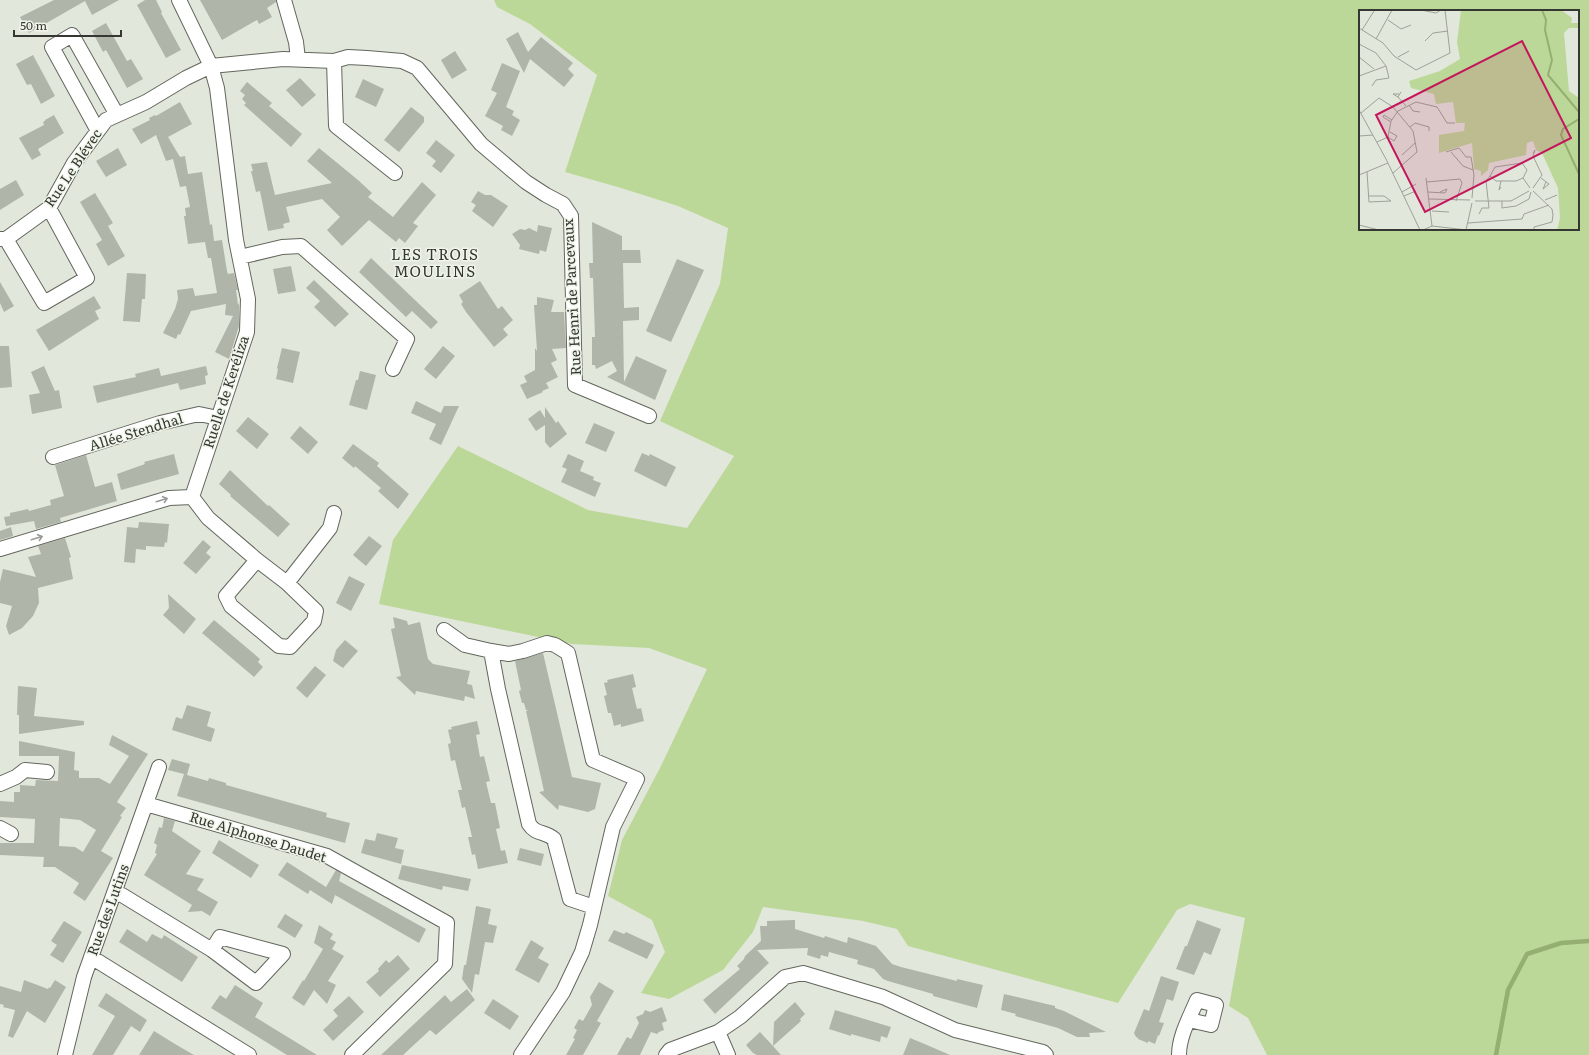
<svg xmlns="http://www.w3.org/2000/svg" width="1589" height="1055" viewBox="0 0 1589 1055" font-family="Literata,serif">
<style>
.green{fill:#bcd899;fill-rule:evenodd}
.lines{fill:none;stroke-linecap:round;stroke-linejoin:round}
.stream{stroke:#95af72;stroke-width:4.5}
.building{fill:#b0b5aa;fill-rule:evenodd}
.minor-casing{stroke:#62675d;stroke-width:16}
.minor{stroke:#fff;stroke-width:14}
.oneway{stroke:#9a9b99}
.labels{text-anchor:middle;stroke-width:3;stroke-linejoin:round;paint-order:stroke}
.street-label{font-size:14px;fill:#353733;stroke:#eff5e9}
.neighbourhood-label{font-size:15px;letter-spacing:1px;fill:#353733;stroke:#eff5e9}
.inset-river{fill:none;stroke:#95af72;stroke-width:2}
.inset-road{fill:none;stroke:#9da198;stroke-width:1}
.view{fill:#c2185b;fill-opacity:0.15;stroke:#c2185b;stroke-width:2}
.inset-edge{fill:none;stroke:#353733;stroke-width:2}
</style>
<rect width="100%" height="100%" fill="#e2e7dc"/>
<path class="green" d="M494 0H1589V1055H1267L1248 1018 1229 1006 1245 918 1190 904 1177 910 1118 1003 908 946 897 929 863 921 763 907 753 932 723 970 669 999 641 993 665 952 652 920 608 896 622 840 661 766 707 669 649 648 572 644 379 604 393 540 458 446 588 510 687 528 734 456 660 421 720 284 728 228 678 206 621 188 565 172 597 75 530 24 497 7ZM1360 11H1578V229H1360Z"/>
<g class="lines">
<path class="stream" d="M1496 1055 1508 990 1527 954 1561 943 1589 941"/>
</g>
<path class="building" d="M54 0H119L92 15 85 1 29 33 20 17Z
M145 0H156L162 12 161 13 181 50 166 58 137 5Z
M200 0H276V2L267 8 272 17 259 24 257 20 222 40Z
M106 23 127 61 131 59 143 79 127 88 106 50 103 52 92 31Z
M518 32 528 52 541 37 573 63 568 69 574 75 564 87 530 59 524 73 506 39Z
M455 51 467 70 452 79 441 60Z
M33 55 55 96 41 104 31 84 27 85 16 64Z
M502 63 520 71 506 107 514 111 512 115 520 120 512 136 501 130 503 126 485 116 497 93 491 90Z
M300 78 316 95 302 107 286 90Z
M363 79 384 89 376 107 355 97Z
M247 82 272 103 269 106 302 134 291 147 244 105 246 103 242 99 245 95 240 91Z
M180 102 192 124 168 137 180 157 185 156 188 174 202 172 210 225 212 224 214 241 222 240 227 271 228 274 234 273 238 290H236L238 305 239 303V326L229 359 215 352 233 316 225 315 226 304 191 311 180 335 178 334 176 339 163 333 175 309 178 299 177 290 193 288 195 296 217 293 211 258H208L205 242 188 244 184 216H186L185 208 190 207 186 186 180 187 173 159 166 161 156 135 141 144 132 129 150 120 149 118 155 115 156 116Z
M411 107 424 117V122L399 152 384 140Z
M54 115 64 133 38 149 41 155 32 160 19 138 44 125 43 122 45 121V120Z
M436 140 455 155 441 173 432 166 436 161 426 153Z
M118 148 127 165 106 177 96 161Z
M319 148 358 180 372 193 368 197 393 217 422 182 436 195 413 223 418 226 405 243 399 238 396 242 369 220 342 246 327 230 340 217 322 199 286 207 290 222 283 224 284 228 268 231 260 191 256 192 251 171H253L251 164 267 162 275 195 332 183 307 161Z
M16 180 24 195 0 210V189Z
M478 191 485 195H491L508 206 493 227 472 211 476 205 471 202Z
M95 193 113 223 108 226 125 256 108 266 96 244 102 240 80 202Z
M592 222 622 236V250H640L641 263H623L624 308 639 307V320L623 321 624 382 636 356 667 370 655 400 607 377 617 371 612 361 596 369 595 365H592V337H595L593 278H590L589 263H593Z
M538 225 552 228 546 252 540 250 539 254 519 249 520 245 512 234 520 229 525 230 529 228 537 232Z
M371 258 438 322 431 329 412 311 406 317 359 272Z
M677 259 704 270 671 342 646 331Z
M291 266 296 291 278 294 273 269Z
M127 273 146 274 145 299H142L140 322 123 321Z
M314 280 349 314 335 327 314 307 320 301 306 288Z
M480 281 498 309 502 306 513 320 503 329 508 335 494 347 466 312 461 304 463 302 459 295Z
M0 282 14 306 4 312 0 303Z
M94 296 101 308 95 311 99 319 49 351 36 330Z
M537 297 554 300 551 312H564L566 348 552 349 557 360 551 363 558 377 546 383 549 388 542 391 543 392 527 399 520 385 527 382 524 376 535 370V348L537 351 534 305H537Z
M0 346H9L12 387 0 388Z
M443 346 455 356 436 379 424 369Z
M282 348 300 352 293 383 276 379 278 369 277 368Z
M44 366 55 391 59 390 62 408 32 414 29 395 40 393 31 372Z
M206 366 208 375 205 376 206 384 180 390 178 383 97 403 93 386 136 377 135 374 159 368 161 376Z
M360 371 376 375 367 410 349 405 356 380H358Z
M416 401 441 413 444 406H459L441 445 429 439 436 424 411 413Z
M545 407 556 423 558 421 567 434 550 448 545 442V425L536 431 528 419 540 410 545 418Z
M248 417 269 434 257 449 236 431Z
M594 423 615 432 606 452 585 443Z
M300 426 318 442 308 454 290 438Z
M353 444 379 463 377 466 409 494 398 509 378 491 381 488 355 466 354 468 342 458Z
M642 453 649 456 650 454 676 467 666 487 634 471Z
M174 454 179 474 121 490 117 474 145 464 144 462Z
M568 454 584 461 580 471 594 477 593 480 601 483 595 497 561 482 567 469 562 467Z
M86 455 95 487 112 482 117 501 60 518 61 522 36 529 34 521 6 526 4 517 10 516V513L28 509 29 511 51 505 50 500 64 496 55 465Z
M230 470 268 506 269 505 290 524 278 537 230 496 231 495 219 484Z
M139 522 169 524 167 543 165 542 164 547 146 546V550L136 549 135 563 124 562 127 527 138 528Z
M11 527 13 536 0 540V531Z
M369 536 382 546 366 566 353 555Z
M65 538 71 557 69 558 73 579 38 588 39 603 33 616 22 628 9 635 6 626 12 606 0 603V582L3 569 36 577 28 557 41 554 38 546Z
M203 540 211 547 206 553 211 557 196 574 183 563Z
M349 576 365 584 351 611 336 603Z
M168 594 196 619 184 634 163 615 169 608Z
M393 617 407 621 408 625 420 622 428 659 433 664 470 671 467 684 472 685 475 699 465 696 464 701 416 691 415 695 396 677 401 676 391 629 395 628Z
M214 620 260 659 258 662 263 667 254 677 202 633Z
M345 640 358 651 343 668 333 661 336 650Z
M543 653 572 777 601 783 595 809 588 812 559 805 558 810 539 792 544 791 526 711H529L526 710 524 703H522L519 691 521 690 515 661Z
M315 666 326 675 307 698 296 688Z
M633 674 636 687 632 688 637 709 641 708 644 721 621 727V724L614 726 611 713H608L604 696 607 695 604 683 608 682 607 680Z
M18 686 37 688 34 716 84 721V725L19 734V715H17Z
M187 705 211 712 207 726 215 729 211 742 172 730 176 717 182 719Z
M477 721 480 734 476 735 480 757 484 756 490 781 486 782 491 803H495L500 828 496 829 501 851 505 850 508 863 478 869 475 854 472 855 468 837H472L465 807 462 808 458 790H462L455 760 451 761 448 744 451 743 448 730 452 729 451 727Z
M112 735 148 754 117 802 126 808 120 816 122 817 101 851 113 858 85 901 73 893 79 883 55 867H43L44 857 0 855V843H34L35 819 0 817V801L14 802V792H20V785L35 786 36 780 58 781 59 756H19V741L75 752 74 770 79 771V778H99L110 784 129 756 109 745ZM60 818 80 820 96 830 83 852 75 847 59 846Z
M172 759 190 764 187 775 208 781 209 778 226 783V785L327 813 326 817 350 823 345 843 177 796 184 774 168 770Z
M164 818 175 821 172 831 201 851 186 874 204 879 197 890 218 902 210 916 202 911 188 912 192 905 144 875 157 854 155 853 157 845 154 843 159 827 162 828Z
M377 833 398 838 395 848 404 850 401 864 361 853 365 839 375 841Z
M219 840 259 865 251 878 212 853Z
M520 848 544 854 541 866 517 860Z
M287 862 326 887 336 870 341 873 339 881 426 929 419 943 335 895 332 904 310 890 308 894 278 875Z
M402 865 471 879 468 891 443 886 442 890 398 879Z
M476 906 491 909 488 924 497 926 493 943 485 942 479 975 475 974 472 993 462 979 464 965H466Z
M285 914 303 925 295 938 277 927Z
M795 920V929L824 938 825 936 847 943 848 937 876 946 892 964 901 967 957 981V979L983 985 977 1008 933 996V994L888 981 883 979 874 969 857 964 858 960 829 952 828 957 821 955 820 959 807 955 808 948 757 950 769 963 715 1014 703 1000 740 969 737 966 744 959 745 956 761 941 760 926H767V921Z
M1197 920 1221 929 1211 955 1204 952 1194 975 1176 969 1185 946H1187Z
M64 921 82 932 63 963 50 955 57 945 51 941Z
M319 925 333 934 330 939 336 942 332 949 344 956 328 981 336 985 327 1004 314 990 304 1006 292 998 303 980 304 981 323 949 314 943Z
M127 929 147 942 152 934 162 939 164 935 198 957 182 982 119 942Z
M614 930 624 934 626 932 654 945 647 959 608 941Z
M531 940 544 948 538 958 549 964 539 983 515 970Z
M398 955 410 969 380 997 366 982 379 971 378 969 386 960 389 963Z
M1161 976 1179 982 1173 1001 1167 999 1159 1022 1164 1023 1159 1036 1158 1035 1155 1044 1148 1041V1043L1138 1039V1038L1136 1037 1134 1033 1144 1009 1149 1011Z
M24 980 48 989 49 987 50 988 55 980 66 987 45 1023 27 1011 13 1038 8 1036 15 1010 3 1007 4 1005 0 1004V986L21 992Z
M599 982 614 991 597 1021 601 1023 583 1055H566L575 1039 573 1038 577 1030 574 1028 579 1019 583 1021 592 1005 590 997Z
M235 985 263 1003 255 1017 317 1055H287L211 1008 220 995 226 999Z
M467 989 475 1000 436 1035 430 1030 403 1055H381L445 995 451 1002Z
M106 993 147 1020 140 1032 131 1026 113 1055H92L115 1016 98 1006Z
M1004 994 1055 1006V1008L1064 1011 1106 1032 1089 1033 1090 1037H1077L1058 1028 1015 1016 1016 1014 1001 1010Z
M349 996 364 1012 333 1041 323 1030 338 1016 333 1010Z
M493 999 519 1016 510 1030 484 1013Z
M795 1002 805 1014 800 1019 801 1021 773 1046 781 1055H757L753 1053 746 1045 760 1032 773 1046 774 1022Z
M662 1007 667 1021 662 1023 664 1030 659 1032 657 1034 651 1032 640 1055H617L627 1037 631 1039 639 1023 636 1017 643 1014 645 1010 650 1012Z
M835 1010 891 1027 887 1038 881 1036 880 1042 851 1034V1036L829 1029Z
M154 1031 175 1044 194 1055H139Z
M910 1038 927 1045 950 1055H903Z"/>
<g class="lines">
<defs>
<path id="minor" d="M179 0 211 66 217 88 236 240 248 299 247 332 192 497
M284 0 296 42 298 59
M334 61 336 126 395 173
M98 131 52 47 72 35 117 115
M0 239H6L49 208 74 163 106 120 146 102 186 78 211 66 283 59 334 61 348 57 367 58 402 61 417 68 481 144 526 182 546 195 563 204 571 216 575 385 649 416
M6 239 44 303 87 278 49 208
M240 257 282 247 301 246 407 339 393 369
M53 457 160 423 199 414 218 418
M192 497 208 518 257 560
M0 549 169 498 192 497
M257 560 287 583 316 611 314 621 290 647 279 646 231 606 226 596Z
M287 583 330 528 334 513
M444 630 465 645 491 651 509 654 523 651 547 643 555 645 568 653 593 760 637 779 613 827 590 925 582 952 563 992 521 1055
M491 651 498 689 529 824C536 835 545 831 554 839L570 899 594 907
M0 784 16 777 25 770 47 772
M146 804 327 856 447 923 445 964 352 1055
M0 828 11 834
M114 893 122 895 212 950 256 983 283 954 220 937 212 950
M91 957 249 1055
M65 1055 84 977 159 767
M666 1055 670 1050 718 1032
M728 1055 718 1032 740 1017 785 977 803 973 883 997 955 1030 1043 1052 1046 1055
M1179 1055C1179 1036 1190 1017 1197 1000L1216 1005 1211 1025 1189 1020"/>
</defs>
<use href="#minor" class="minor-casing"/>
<use href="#minor" class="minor"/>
</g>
<defs><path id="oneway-shaft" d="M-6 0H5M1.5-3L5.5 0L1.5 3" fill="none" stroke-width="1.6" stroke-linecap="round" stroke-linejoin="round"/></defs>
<g class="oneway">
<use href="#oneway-shaft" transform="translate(162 500) rotate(-17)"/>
<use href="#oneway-shaft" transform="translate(37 538) rotate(-17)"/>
</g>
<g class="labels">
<g class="street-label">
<text transform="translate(73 168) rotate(-56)" y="5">Rue Le Blévec</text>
<text transform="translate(572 297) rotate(-93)" y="5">Rue Henri de Parcevaux</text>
<text transform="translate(226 392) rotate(-72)" y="5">Ruelle de Keréliza</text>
<text transform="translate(136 432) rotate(-17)" y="5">Allée Stendhal</text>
<text transform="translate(258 837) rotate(17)" y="5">Rue Alphonse Daudet</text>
<text transform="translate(108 910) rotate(-70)" y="5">Rue des Lutins</text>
</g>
<g class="neighbourhood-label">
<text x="435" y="260">LES TROIS<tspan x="435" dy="17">MOULINS</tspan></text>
</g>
</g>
<g transform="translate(1359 10)">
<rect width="220" height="220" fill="#e2e7dc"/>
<path d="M102 0H202L213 8 212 13H220V18H210L205 23 210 81 220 88V220H198L201 208 199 178 183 143 177 140 174 131 168 133 167 145 130 153 129 160 122 166V161L115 159 113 133 80 143V125L105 121 106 113H97L94 92 77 94 75 84 52 78 50 71 81 61 101 49 98 32Z" fill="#bcd899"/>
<path class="inset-river" d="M183 0 187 10 186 20 193 50 189 65 220 102M220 109 204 119 202 125 220 164"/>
<path class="inset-road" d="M62 0 77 3 82 0M29 10 42 19 52 15M0 18 24 33 35 46 57 60 91 43 86 0M3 20 15 1M17 29 33 0M66 31 74 23 89 21M0 34 17 43 27 56 0 66M0 47 15 59M39 47 50 41M13 76 17 70 30 68 27 56M40 84H34L39 87 42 82M39 87 47 96M50 95 54 101 61 102M0 100 27 149 61 220M2 103 20 88 34 97 54 121 58 142M32 112 24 107 25 105 33 110M51 117 56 113 70 117V121M0 126 14 125M29 127 35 131 38 126 31 122M18 132 29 127 32 111 39 101 57 92 78 97 88 113H96M87 142 100 138 107 147H112L115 165 113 188M92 142 104 156 114 160M43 145 56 133M8 162 10 192 32 191 25 186H10M34 163 58 142M0 165 29 153M67 168 73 216M164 168 157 171H137L131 166 136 157 163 153 168 160 164 168 171 178M182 168 190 174 184 179 187 172M68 172 101 169 103 173 97 191M142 177 140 180 142 171M174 178 183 165 174 146 176 140 174 143M174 181 193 199 194 205 193 212 175 217V220M43 182 57 174M69 182 86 183 88 179 81 182M45 186 57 181M70 189 111 190M186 190 198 185M116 191H152L170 181M143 191V198L157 196 170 189 172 182M73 201 90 202M120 204 123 198H130L127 171 131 166M109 213 163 209 165 204 190 195M0 215 20 220M64 220 73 216 108 220M107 220 113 193"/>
<path class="view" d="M163 31 212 128 66 202 17 105Z"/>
<rect width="220" height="220" class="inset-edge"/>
</g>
<path d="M14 30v6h107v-6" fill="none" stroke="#353733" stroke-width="2"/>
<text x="20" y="30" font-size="12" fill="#353733" stroke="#eff5e9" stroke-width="3" paint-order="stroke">50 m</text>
</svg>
